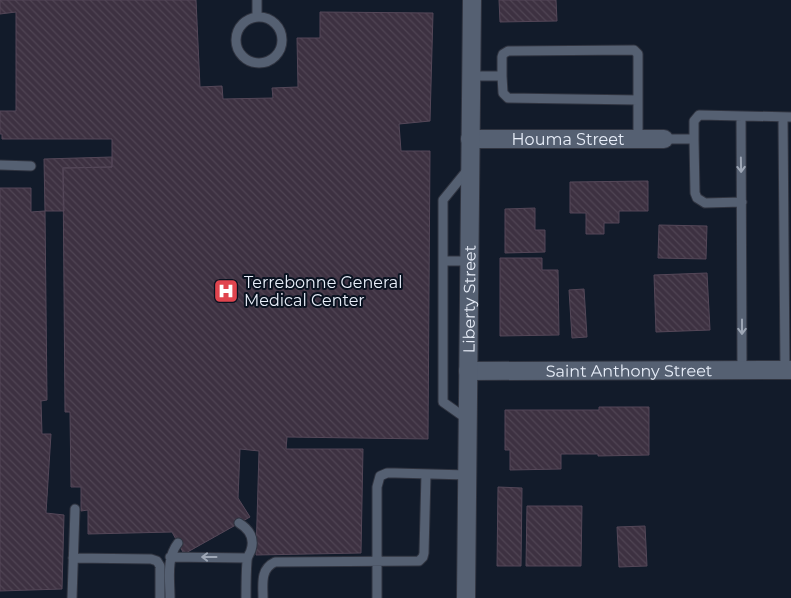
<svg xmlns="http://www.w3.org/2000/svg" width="791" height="598" viewBox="0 0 791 598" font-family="Montserrat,sans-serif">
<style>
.building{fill:url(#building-back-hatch);stroke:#544758}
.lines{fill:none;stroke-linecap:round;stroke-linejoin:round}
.lane-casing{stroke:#303440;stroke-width:11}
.street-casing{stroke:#303440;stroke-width:20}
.lane{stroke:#556072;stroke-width:9}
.street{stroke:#556072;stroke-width:18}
.oneway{stroke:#9ea7b6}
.labels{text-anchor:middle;stroke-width:4;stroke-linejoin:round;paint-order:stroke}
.street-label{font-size:16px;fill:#e8eef9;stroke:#091220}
.poi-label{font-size:16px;fill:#e8eef9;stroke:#091220;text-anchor:start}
</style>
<defs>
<pattern id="building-back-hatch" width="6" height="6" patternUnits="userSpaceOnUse" patternTransform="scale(1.25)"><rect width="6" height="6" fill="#3d3141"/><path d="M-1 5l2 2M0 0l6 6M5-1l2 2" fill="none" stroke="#504554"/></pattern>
</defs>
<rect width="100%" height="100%" fill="#121b2a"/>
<path class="building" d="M0 0H196L200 87 222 86 223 99 273 98 272 88 298 87 297 38H320V12L433 13 430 121 399 124 401 151H430L428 439 287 437 286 449H363L361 553 256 555 259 451 240 449 238 498 250 517 184 554 172 532 88 534V510L81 511V487H71L70 412H65L63 168 112 167V139H2V134H0V111H16V12L0 14Z
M499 0H556L557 21 500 22Z
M112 157V167L63 168 64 211H45L44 159Z
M648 181V211H619V223H604V234H586V213H570V182Z
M0 188H31V212L45 211 47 400 41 401 42 434H51L46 513 64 515 62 589 0 591Z
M535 208V230H545V252L505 253V209Z
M659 225 707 226 706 259 658 258Z
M500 258H542V270H558L559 335 500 336Z
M707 273 710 330 656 332 654 275Z
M584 289 587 337 572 338 569 290Z
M599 407H649V455L598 456V454H561V469L510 470V450H505V410H599Z
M498 487 522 488 521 566H497Z
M527 506H582L581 566H526Z
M645 526 647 566 619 567 617 527Z"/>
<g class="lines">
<defs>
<path id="lane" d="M257 0V16
M236 40a23 23 0 1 1 46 0a23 23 0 1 1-46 0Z
M471 76H502L503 93 508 98 638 100V54L634 50 508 51 503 54 502 57V76
M638 100V139
M741 116 742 370
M783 117 785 370
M664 139H694L695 193 697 198 705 203 742 202
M694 139V121L699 115 791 117
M0 165 31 166
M443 261V200L469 168
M467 419 443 402V261H469
M239 523C249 529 255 538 251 550 250 554 247 556 247 561 246 573 246 586 246 598
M170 557 247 558
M73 558 151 559 157 561 160 566V598
M72 598 75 509
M170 598C170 580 166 558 178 543
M263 598C263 584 260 569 275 562L419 561 423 557 424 553 426 474
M377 598V487L380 476 387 473H395L467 475"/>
<g id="street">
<path id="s1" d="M470 139H664"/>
<path id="s2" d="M468 371 791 370"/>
<path id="s3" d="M466 598 472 0"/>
</g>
</defs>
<use href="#lane" class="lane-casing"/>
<use href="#street" class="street-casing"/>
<use href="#lane" class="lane"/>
<use href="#street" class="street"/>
</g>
<defs><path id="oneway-shaft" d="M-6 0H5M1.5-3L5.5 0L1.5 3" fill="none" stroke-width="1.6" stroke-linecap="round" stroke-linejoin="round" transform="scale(1.25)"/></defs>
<g class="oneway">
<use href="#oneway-shaft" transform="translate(741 165) rotate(89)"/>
<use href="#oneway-shaft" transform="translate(742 327) rotate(90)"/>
<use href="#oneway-shaft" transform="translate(209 557) rotate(-180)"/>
</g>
<defs>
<symbol id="hospital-square" viewBox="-11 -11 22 22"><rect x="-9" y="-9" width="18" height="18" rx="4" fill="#e0444e" stroke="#091220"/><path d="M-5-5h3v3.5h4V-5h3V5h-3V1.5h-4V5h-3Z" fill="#fff"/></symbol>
</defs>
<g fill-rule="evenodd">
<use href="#hospital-square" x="212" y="277" width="28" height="28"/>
</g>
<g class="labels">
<g class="street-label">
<text dy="6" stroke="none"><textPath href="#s1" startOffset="98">Houma Street</textPath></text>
<text dy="6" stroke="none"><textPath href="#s3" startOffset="299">Liberty Street</textPath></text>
<text dy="6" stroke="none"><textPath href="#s2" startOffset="161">Saint Anthony Street</textPath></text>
</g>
<g class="poi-label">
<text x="244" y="288">Terrebonne General<tspan x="244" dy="18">Medical Center</tspan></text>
</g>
</g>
</svg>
